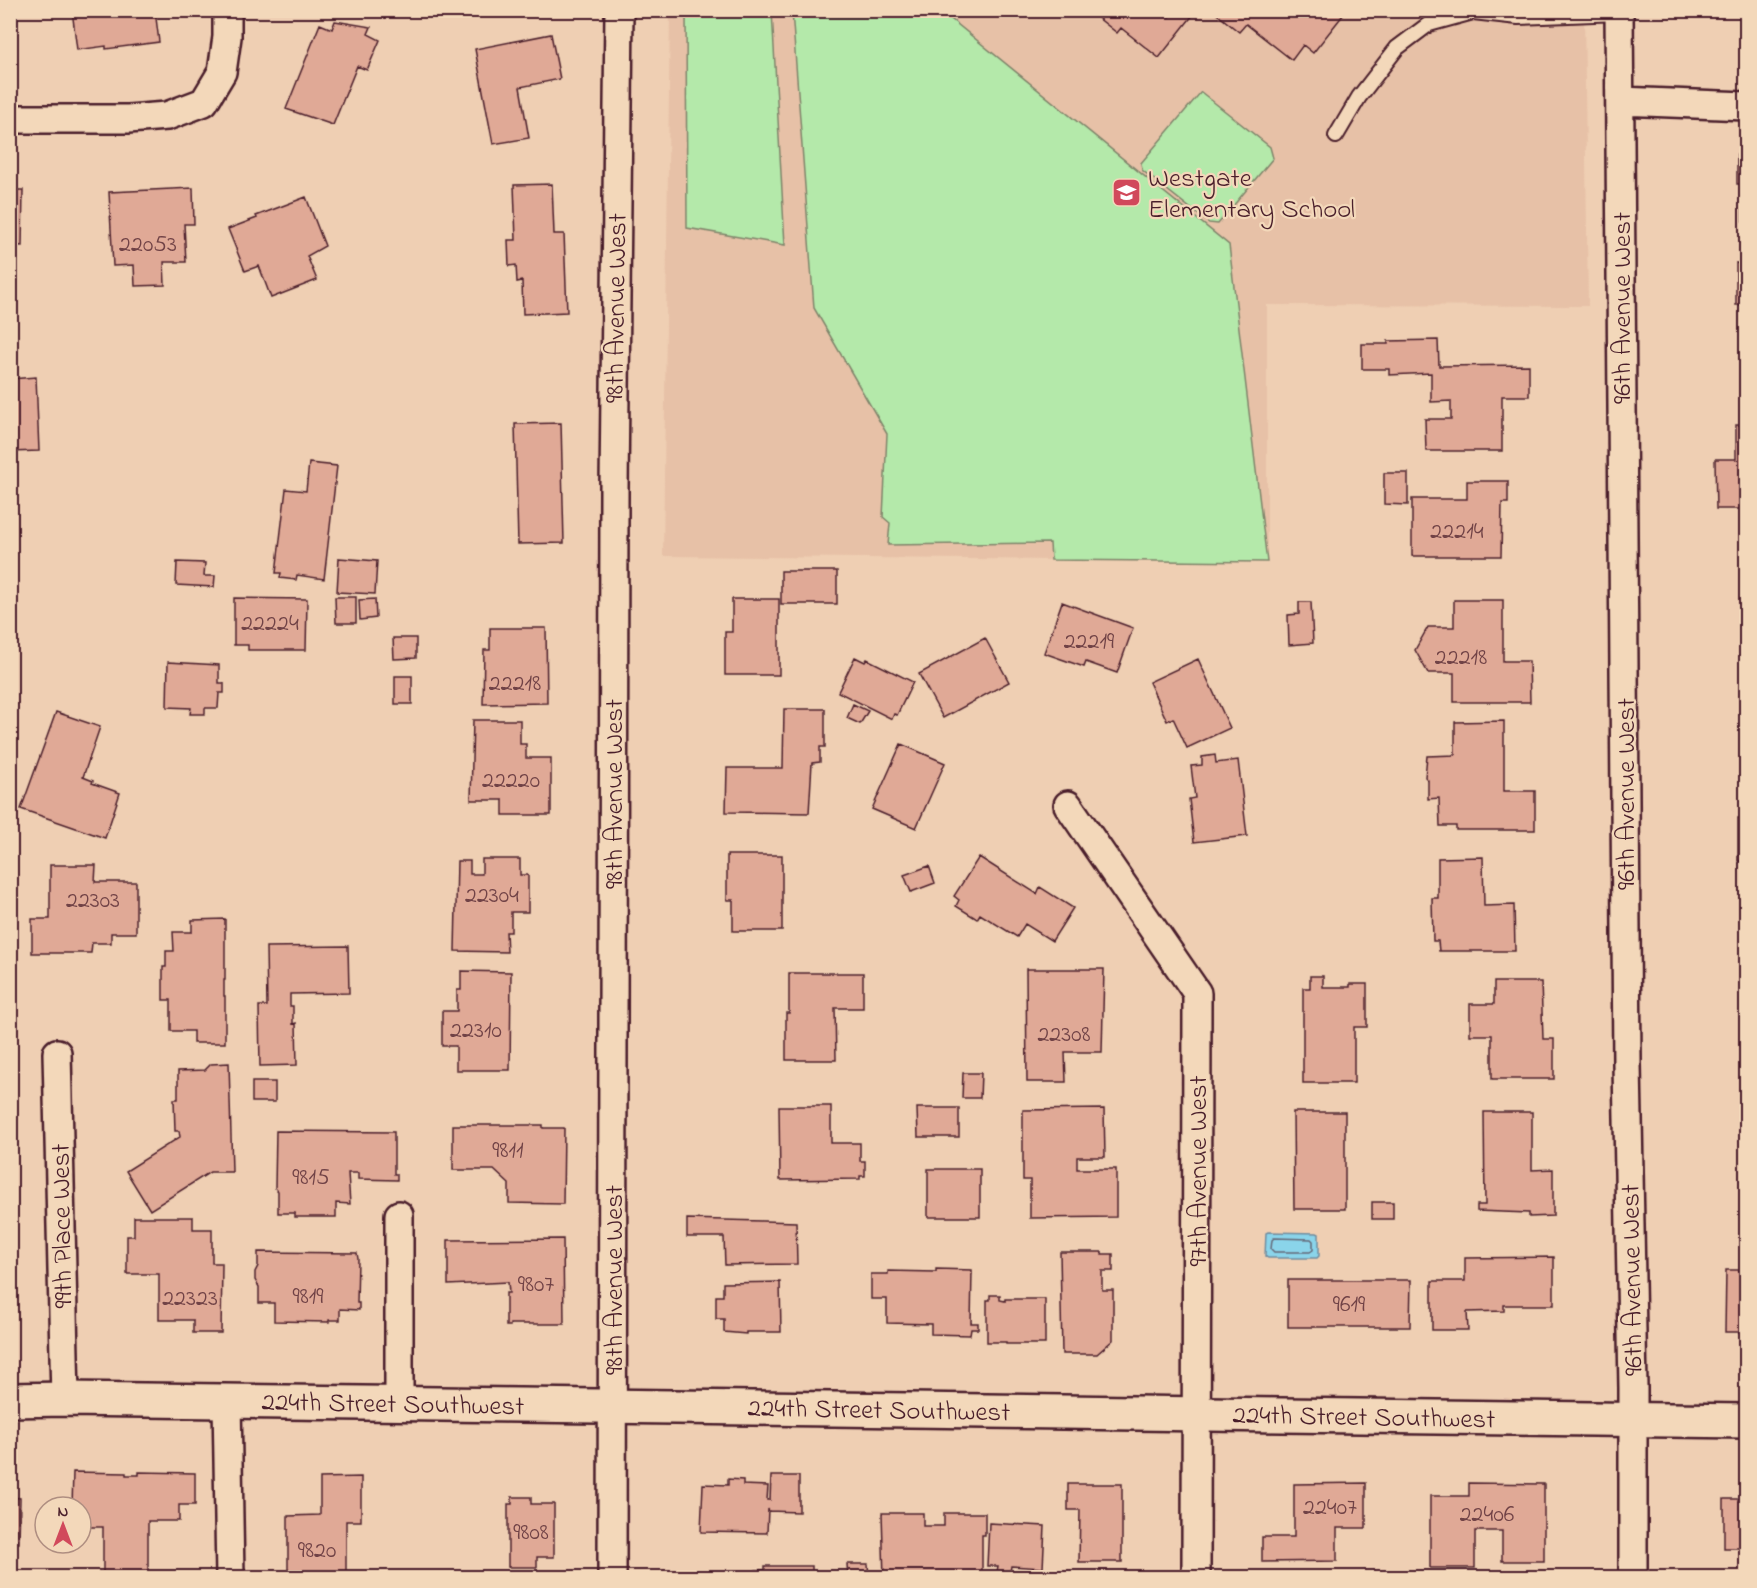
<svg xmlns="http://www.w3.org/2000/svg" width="1757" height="1588" viewBox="0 0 1757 1588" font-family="'Indie Flower',sans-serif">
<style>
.built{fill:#e7c1a7}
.green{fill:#b4e9aa;stroke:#7f846a;stroke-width:1.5}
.water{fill:#8ad4ea;stroke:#708c9e;stroke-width:1.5}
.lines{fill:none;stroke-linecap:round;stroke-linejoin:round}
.shore{stroke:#646777;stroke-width:1.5}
.building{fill:#e0a996;stroke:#4a1f2b;stroke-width:1.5}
.lane-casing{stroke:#4a1f2b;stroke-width:18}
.street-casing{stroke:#4a1f2b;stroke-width:32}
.secondary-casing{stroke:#4a1f2b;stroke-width:38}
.lane{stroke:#f3d8ba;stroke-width:14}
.street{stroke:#f3d8ba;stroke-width:27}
.secondary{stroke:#f3d8ba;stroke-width:33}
.labels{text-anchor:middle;stroke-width:4.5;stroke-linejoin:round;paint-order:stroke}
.number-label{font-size:24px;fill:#704246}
.poi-label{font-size:27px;fill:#4a1f2b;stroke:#f3d8ba;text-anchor:start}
.street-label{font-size:27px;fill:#4a1f2b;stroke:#f3d8ba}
</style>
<rect width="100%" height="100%" fill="#efcfb3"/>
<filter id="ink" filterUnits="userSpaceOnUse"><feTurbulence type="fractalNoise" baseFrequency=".0167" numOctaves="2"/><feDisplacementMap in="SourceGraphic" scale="12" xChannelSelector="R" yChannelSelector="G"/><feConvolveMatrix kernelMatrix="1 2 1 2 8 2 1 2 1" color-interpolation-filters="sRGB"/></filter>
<g filter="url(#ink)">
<path class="built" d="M670 11H1584L1588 306 1267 305V562L663 556Z"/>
<path class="green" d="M686 11H772L785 245 687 228Z
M792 11H941L1229 245 1267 562 1051 560 1050 543 888 545 890 523 883 517 887 434 814 308Z
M1201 92 1270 147 1273 158 1218 224 1209 223 1142 170 1141 163Z"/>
<path class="water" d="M1268 1232 1317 1233 1319 1234V1256L1317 1258H1268L1265 1256 1266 1233Z"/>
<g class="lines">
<path class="shore" d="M1274 1238 1311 1239 1313 1241V1250L1310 1252H1274L1271 1249 1272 1240Z"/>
</g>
<path class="building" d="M72 10H155L159 42 106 49V46L77 50Z
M1088 10H1161L1169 17 1174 10H1197L1159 58 1121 28 1117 33Z
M1212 10H1347L1313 53 1303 45 1292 60 1246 24 1239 32Z
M1745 10H1746V75Z
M335 21 371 27 368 34 380 40 367 70 357 66 333 125 286 109 320 24 332 29Z
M551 34 560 79 520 87 529 138 493 144 475 49Z
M1743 137H1746V221H1743V184H1737V154H1743Z
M552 184 554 234H564L567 312 523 314 522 281 517 282 516 265 509 266 508 240H516L514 185Z
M193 188 194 224H184L186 262H164L165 285 135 286 134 265 113 266 109 192Z
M10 190H23L22 246 10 245Z
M306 197 325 246 307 256 317 280 271 298 259 266 245 271 228 229 257 218 256 216Z
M1742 260H1746V352H1743V305H1736V263L1742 264Z
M1438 340 1439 366 1529 365V396H1502V451H1426L1425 419H1451V401L1431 402V373L1389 375V369H1362V344H1388V341Z
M36 377 39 451 10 452V379Z
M561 423 564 543 518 544 515 424Z
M1736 425H1746V509H1716L1715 459H1736Z
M309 463 337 466 324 579 297 575 296 580 280 578 281 573H276L286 489 306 491Z
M1384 473H1408V505L1384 504Z
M1467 481H1508V503H1502L1501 556H1412V499H1467Z
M339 558 377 561 375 594 337 592Z
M177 562 205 563 204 576H215L214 587 176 585Z
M781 571H837V604H781Z
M335 597H356V623H336Z
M234 598 307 599 306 650H248V645H234Z
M375 599 376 618 360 620 359 600Z
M732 599H779V675H725V632H732Z
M1454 600H1503V661H1529L1530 702H1454V673H1428L1415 650 1428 627H1454Z
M1062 602 1133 628 1117 673 1086 662 1084 667 1044 653Z
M1299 602H1311L1313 643 1289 645 1288 615 1299 614Z
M490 628H546L547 703 483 704 484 650H490Z
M393 638H416V658L394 659Z
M985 638 1009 682 943 718 919 674Z
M855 657 865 662 867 659 913 682 897 715 894 714 892 719 838 692Z
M1198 659 1230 728 1187 748 1173 718 1167 721 1149 682Z
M168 662 219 665V683H224V693H219L218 708H205V714H190L191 708 167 707Z
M395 676H412V704H395Z
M853 704 868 711 860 724 847 718Z
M784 709H825V747H820V762L812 763 809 813 726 812 727 768H783Z
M56 712 100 727 83 777 93 781 92 783 120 793 105 838 21 809Z
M473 720H520V744H526V758H551V815H503V800H471Z
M1504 721V791H1535V830H1456V826H1440L1439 798 1428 799V780L1425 777 1427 756 1455 755V722Z
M901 744 945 763 916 828 872 809Z
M1215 755 1216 763 1238 760 1247 836 1194 842 1189 799 1195 798 1191 766 1202 765V757Z
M1738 818H1746V861H1738Z
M727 855H782V931H733V900H727Z
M979 857 1037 894 1040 887 1073 908 1052 941 1025 924 1017 937 980 914 977 919 956 906 959 900 954 896Z
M1483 857 1484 906 1514 905 1515 951H1439L1438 941H1433L1432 898H1438V858Z
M482 859H520V875H528V912H511V932H506L507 952 455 951 457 861H470V874H482Z
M50 865H96L95 882H136V933H111V943H92L91 953H32V919H50Z
M929 866 935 883 911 892 904 875Z
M225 919V980H224V996H225V1043H193V1031H171V1000H163V967H166V951H174L173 932H192V920Z
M348 946 349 993 290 994V1006H293V1024L296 1023 297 1065 260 1066 259 1006H267L266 947Z
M1026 969H1104L1102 1052H1065L1066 1082H1027Z
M461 971 511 972 510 1070H456V1046H442V1011H457V990H461Z
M789 973H863V1008H835L836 1060H786V1013H789Z
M1310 976H1323V987H1350V984H1367V1027H1354V1083H1303V988H1310Z
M1494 982H1541L1543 1039H1554V1079H1492V1035H1470V1004H1494Z
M229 1063 232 1172H210L150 1210 126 1171 180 1137 179 1131H175L174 1099H178V1071L205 1070 211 1064Z
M963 1073H981L980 1098H962Z
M252 1082H275V1102H252Z
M779 1106H831V1143H860V1161H865V1176H860V1179L780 1180Z
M917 1108H959V1137H918Z
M1104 1109 1105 1157H1077V1169H1116V1217L1030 1218V1180H1023V1110Z
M1293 1112H1345V1209H1294Z
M1484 1112H1532V1170L1553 1169V1216L1529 1217V1213L1477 1211V1205H1485Z
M1744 1122H1746V1157Z
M453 1125H543V1128H564L563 1204 509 1203V1184L494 1170H453Z
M276 1131 394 1132V1174H397V1180L358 1179V1173H348L350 1204 336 1203V1217H295V1213H278V1191L275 1188Z
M928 1169H980V1217H928Z
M1372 1202H1393V1219H1372Z
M134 1217H193V1229H212V1263H222L221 1333H193V1320H159V1274H127V1236H134Z
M687 1219 796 1222 797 1264 725 1265 724 1237H687Z
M563 1239 564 1324H510V1326H506V1293H509L508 1282 448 1285V1240Z
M258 1252 357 1253 358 1259 357 1303H359V1310L340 1309V1320H329V1322L274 1321V1303H259V1287L255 1280V1272L258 1266Z
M1060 1252H1102V1254H1113V1271H1102V1290H1113V1340L1097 1354H1062Z
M1554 1257V1305H1504V1311L1467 1312 1468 1330H1432V1281H1465V1258Z
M936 1269 972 1270 971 1323H978V1329H971L970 1335 931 1334V1324L887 1323V1299H871V1274H888V1271L936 1272Z
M1726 1270H1746V1332H1725Z
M1288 1280H1411L1410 1327H1288Z
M780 1282 781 1332H746V1334L724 1332V1319H716V1296H723V1283Z
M990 1295H1000V1300L1005 1301V1299H1045V1344H1006V1342H987V1300H990Z
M73 1472 126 1473V1475H139V1472L195 1473V1505H179V1521H148V1578H103V1527H81V1507H72Z
M771 1476H799V1512L769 1511 768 1509 767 1533 701 1532 703 1484 728 1485V1479L743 1480V1485L768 1486 767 1500H770Z
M361 1477V1521H346V1578H288V1516L320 1515V1478Z
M1366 1483V1528H1337V1561L1262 1562V1537H1294V1484Z
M1469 1483 1544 1484V1561H1502V1531H1475V1568H1430V1496H1469Z
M1068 1484H1122V1562H1079L1080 1510H1068Z
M10 1497 20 1498 19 1543H10Z
M512 1497H531V1504H554V1557H537V1567H508V1504H512Z
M1724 1499H1746V1548H1724Z
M882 1513H923V1526H944V1513H985V1535H982V1578H884Z
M989 1523 1045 1526 1043 1568 1011 1566 1010 1572H997L998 1566H987Z
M847 1564H868L869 1578H848Z
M765 1566H812V1578H756V1570H765Z"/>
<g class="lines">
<defs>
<path id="lane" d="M1336 136 1359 97 1397 48 1429 24 1473 12 1518 17 1619 13"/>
<path id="street" d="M1619 10 1627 1064 1633 1388V1578
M1620 101 1746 106
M10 119H128L167 116 204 102 222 72 227 37V10
M1068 805 1197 993 1196 1578
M57 1053 65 1399
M399 1215V1402
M227 1401 230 1578
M612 1578 614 489 619 10"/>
<path id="secondary" d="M10 1400 65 1399 1746 1421"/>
</defs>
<use href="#lane" class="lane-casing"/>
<use href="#street" class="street-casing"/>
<use href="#secondary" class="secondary-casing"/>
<use href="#lane" class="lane"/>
<use href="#street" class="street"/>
<use href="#secondary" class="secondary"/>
</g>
</g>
<defs>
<symbol id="school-square" viewBox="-11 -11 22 22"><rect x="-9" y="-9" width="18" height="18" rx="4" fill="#d1495b" stroke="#f3d8ba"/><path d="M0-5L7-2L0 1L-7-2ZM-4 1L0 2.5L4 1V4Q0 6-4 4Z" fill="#fff"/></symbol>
</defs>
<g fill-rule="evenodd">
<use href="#school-square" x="1110" y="176" width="33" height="33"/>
</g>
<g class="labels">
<g class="number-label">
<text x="148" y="251">22053</text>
<text x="1457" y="538">22214</text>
<text x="270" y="630">22224</text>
<text x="1089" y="648">22219</text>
<text x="1461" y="664">22218</text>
<text x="515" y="690">22218</text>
<text x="511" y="787">22220</text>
<text x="492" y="902">22304</text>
<text x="93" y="907">22303</text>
<text x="476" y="1037">22310</text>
<text x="1064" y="1041">22308</text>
<text x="508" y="1157">9811</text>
<text x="311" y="1184">9815</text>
<text x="536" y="1291">9807</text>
<text x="308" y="1303">9819</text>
<text x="190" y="1305">22323</text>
<text x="1349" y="1311">9619</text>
<text x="1330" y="1514">22407</text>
<text x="1487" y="1521">22406</text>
<text x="531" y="1539">9808</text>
<text x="317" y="1557">9820</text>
</g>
<g class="poi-label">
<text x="1148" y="186">Westgate<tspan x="1148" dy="31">Elementary School</tspan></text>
</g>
<g class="street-label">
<text transform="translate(615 308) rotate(-89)" y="9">98th Avenue West</text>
<text transform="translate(1621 308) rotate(-90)" y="9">96th Avenue West</text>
<text transform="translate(613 794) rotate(-90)" y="9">98th Avenue West</text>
<text transform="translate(1625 794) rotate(-90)" y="9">96th Avenue West</text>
<text transform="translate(1197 1171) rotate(-90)" y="9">97th Avenue West</text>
<text transform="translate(61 1226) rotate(-91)" y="9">99th Place West</text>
<text transform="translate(613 1280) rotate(-90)" y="9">98th Avenue West</text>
<text transform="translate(1631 1280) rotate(-91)" y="9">96th Avenue West</text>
<text transform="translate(393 1403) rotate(1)" y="9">224th Street Southwest</text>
<text transform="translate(879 1409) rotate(1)" y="9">224th Street Southwest</text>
<text transform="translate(1364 1416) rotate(1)" y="9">224th Street Southwest</text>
</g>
</g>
<rect width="1757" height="1588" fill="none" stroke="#f3d8ba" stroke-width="36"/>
<rect x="18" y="18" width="1721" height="1552" fill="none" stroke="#4a1f2b" stroke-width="2" filter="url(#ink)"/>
<g transform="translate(63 1525)"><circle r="28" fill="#f3d8ba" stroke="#af8e81" stroke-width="1.5"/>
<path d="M0-4.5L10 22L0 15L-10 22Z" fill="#d1495b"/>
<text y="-9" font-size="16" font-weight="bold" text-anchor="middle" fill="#4a1f2b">N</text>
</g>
</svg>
